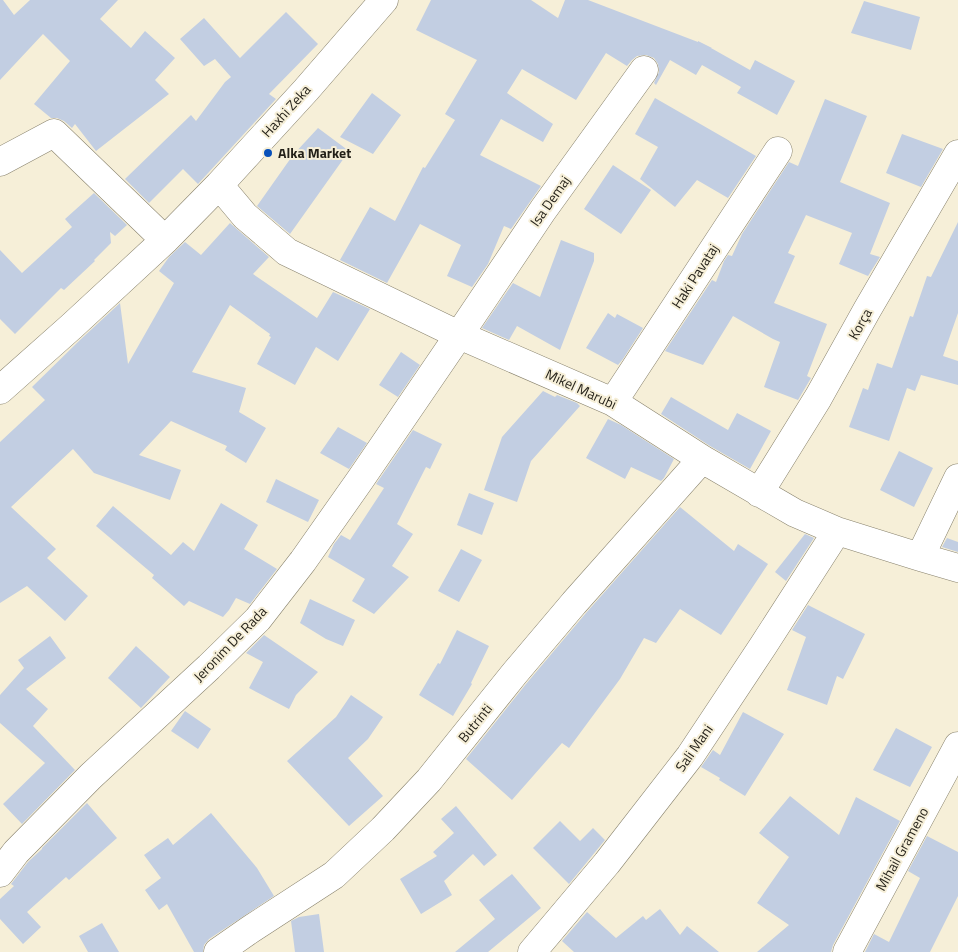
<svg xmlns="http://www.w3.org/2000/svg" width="958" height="952" viewBox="0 0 958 952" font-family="'Titillium Web',sans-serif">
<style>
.building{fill:#c2cee2}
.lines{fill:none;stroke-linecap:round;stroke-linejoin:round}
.minor-casing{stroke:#88826d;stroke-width:29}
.minor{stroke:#fff;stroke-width:28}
.poi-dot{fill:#0850ba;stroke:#f6efd8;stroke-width:2}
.labels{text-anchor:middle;stroke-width:4;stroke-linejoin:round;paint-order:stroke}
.street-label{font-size:14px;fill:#221f17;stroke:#f6efd8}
.poi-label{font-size:14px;font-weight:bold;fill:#221f17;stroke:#f6efd8;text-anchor:start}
</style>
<rect width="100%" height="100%" fill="#f6efd8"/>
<path class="building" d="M0 0H3L14 15 30 0H118L100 19 131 48 145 31 175 58 155 80 169 94 96 151 75 124 72 128 64 121 57 118H51L34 104 70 61 43 34 0 80Z
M431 0H531L558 18 565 0H588L698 42V41L712 48H711L750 70 755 60 795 81 777 115 737 93 741 87 702 65 696 75 670 60 656 85 654 83 659 72 658 64 654 58 646 55 637 56 632 60 627 66 606 53 576 100 522 69 507 93 553 124 543 142 501 119 480 155 541 186 511 229 504 226 488 264 472 287 447 276 461 245 420 224 387 283 340 260 370 207 395 221 423 167 425 168 455 120 445 114 477 60 416 30Z
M864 1 920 17 911 50 851 33Z
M286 12 318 44 269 94 276 99 198 184 183 169 149 203 125 179 191 115 196 121 225 82 231 77 215 59 204 66 180 39 204 18 240 58Z
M372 93 401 115 373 154 340 137Z
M655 98 756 156 728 198 697 180 675 207 640 179 658 147 635 134Z
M825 99 867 116 840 182 890 203 870 254 880 257 868 276 839 264 852 233 806 215 788 253 795 256 774 303 827 324 807 376 811 378 798 400 764 387 780 342 773 339 733 316 703 365 665 351 712 280 716 282 724 261 728 255 732 256 742 234 789 162 798 166Z
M318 128 349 151 290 234 257 206 293 155Z
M902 134 943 149 921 187 886 173Z
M613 165 651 190 621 234 584 209Z
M94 193 127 225 115 236 110 232 111 243 94 260 95 261 64 290 61 288 15 334 0 319V250L22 273 72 227 65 219Z
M958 222V313L943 356 958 361V385L921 375 915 391 907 388 889 441 849 427 863 388 868 390 877 363 892 368 910 316 913 317 927 276 931 277Z
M230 223 269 257 253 274 317 318 333 292 370 309 338 361 316 347 295 385 257 364 271 337 269 336 270 334 230 305 192 372 246 388 239 412 266 428 246 463 225 450 227 446 171 421 139 455 181 470 170 500 94 473 73 449 11 507 56 549 47 558 88 596 65 621 27 586 0 603V442L45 400 32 387 80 340 120 303 128 364 174 283 159 271 169 257 185 242 201 255Z
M561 240 594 253V261L560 350 517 326 509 340 482 328 513 283 540 297Z
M608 313 615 318 617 314 643 328 623 359 618 365 586 348Z
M401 352 420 365 398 397 379 385Z
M543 391 555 397 557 395 577 403 580 406 531 461 517 502 484 490 502 437Z
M671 397 728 430 737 413 771 431 750 469 710 446 661 414Z
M608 419 621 425 674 459 664 478 661 481 631 467 625 479 586 458Z
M338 427 367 443 349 469 320 453Z
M413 430 442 444 430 469 426 467 397 524 413 534 392 566 409 577 374 614 352 601 365 579 328 557 334 544 341 535 350 540 384 488 376 484Z
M899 451 933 468 914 507 880 490Z
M276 479 319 500 308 522 266 502Z
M469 493 494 503 482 535 457 525Z
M221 503 258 525 244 549 277 569 250 604 236 598 229 610 223 617 189 601 184 606 152 578 154 575 96 526 113 506 171 555 183 542 194 551Z
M680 507 734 551 738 544 768 564 721 635 680 609 656 643 644 638 620 679 569 748 562 743 512 800 466 759 526 684 586 613Z
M805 534 814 538 786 581 775 572Z
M947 538 958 542V552L942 547Z
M461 549 482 560 459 602 438 591Z
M310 599 355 620 343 646 326 639 300 623Z
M808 605 865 634 843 679 837 676 827 705 787 690 806 637 792 630Z
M457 630 489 646 471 683 472 684 453 716 419 695 438 663 440 664Z
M264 635 318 672 296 695 289 709 249 688 263 662 246 653Z
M50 636 66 658 26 689 48 709 33 726 75 770 22 824 3 804 45 763 0 723V695L24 668 18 660Z
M136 646 170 677 141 708 108 678Z
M351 695 383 717 368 739 348 758 383 796 349 826 287 761 336 717Z
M185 711 211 729 198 749 171 731Z
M743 712 784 734 745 796 719 780 720 778 701 767 713 750 720 755Z
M896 728 932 747 910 787 873 770Z
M790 796 839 835 856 797 900 821 833 945 831 952H757L789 925 757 903 789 857 759 833Z
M87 803 117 838 69 880 66 877 27 912 41 927 23 944 0 919V899L14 886 11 884 28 862 42 849V848Z
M456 806 497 855 484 866 473 854 444 881 452 895 421 914 400 879 437 856 433 852 454 833 441 819Z
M211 813 257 868 274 896 209 939 204 945 203 952H194L167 904 159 910 145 890 161 878 144 855 168 838 173 845Z
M560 821 580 841 593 828 605 840 569 884 533 848Z
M927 836 958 852V896L930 952H865L874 934 889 942 920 878 908 871Z
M512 874 541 908 488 952H455L495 919 479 900Z
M660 909 680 935 687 926 719 952H574L562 941 587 912 616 938 643 916 646 920Z
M319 914 324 952H295L291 921 299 917Z
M102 923 119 952H88L79 936Z"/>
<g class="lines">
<defs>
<path id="minor" d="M0 162 54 133 165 240
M219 185 245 216 287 252 459 335 613 402 702 459 795 513 837 531 920 557 958 568
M0 390 72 326 165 240 219 185 306 90 384 0
M613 402 778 151
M759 493 818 398 867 310 958 154
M920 557 958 478
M0 873 16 852 91 776 209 667 258 619 303 561 360 480 459 335 543 210 644 70
M218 952 251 929 334 875 383 829 429 780 514 674 574 603 702 459
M532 952 607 863 690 756 763 646 837 531
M847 952 958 746"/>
</defs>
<use href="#minor" class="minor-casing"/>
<use href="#minor" class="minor"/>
</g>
<circle class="poi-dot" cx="268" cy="153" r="5"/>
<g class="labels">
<g class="street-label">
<text transform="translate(286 111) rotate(-48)" y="5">Haxhi Zeka</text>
<text transform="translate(550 201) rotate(-55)" y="5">Isa Demaj</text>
<text transform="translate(695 276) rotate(-57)" y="5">Haki Pavataj</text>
<text transform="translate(860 324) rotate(-61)" y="5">Korça</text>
<text transform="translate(581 389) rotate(25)" y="5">Mikel Marubi</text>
<text transform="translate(230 644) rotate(-46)" y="5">Jeronim De Rada</text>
<text transform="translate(475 723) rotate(-51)" y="5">Butrinti</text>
<text transform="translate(694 748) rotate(-55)" y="5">Sali Mani</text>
<text transform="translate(902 849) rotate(-61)" y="5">Mihail Grameno</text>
</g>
<g class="poi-label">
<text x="278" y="158">Alka Market</text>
</g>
</g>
</svg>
